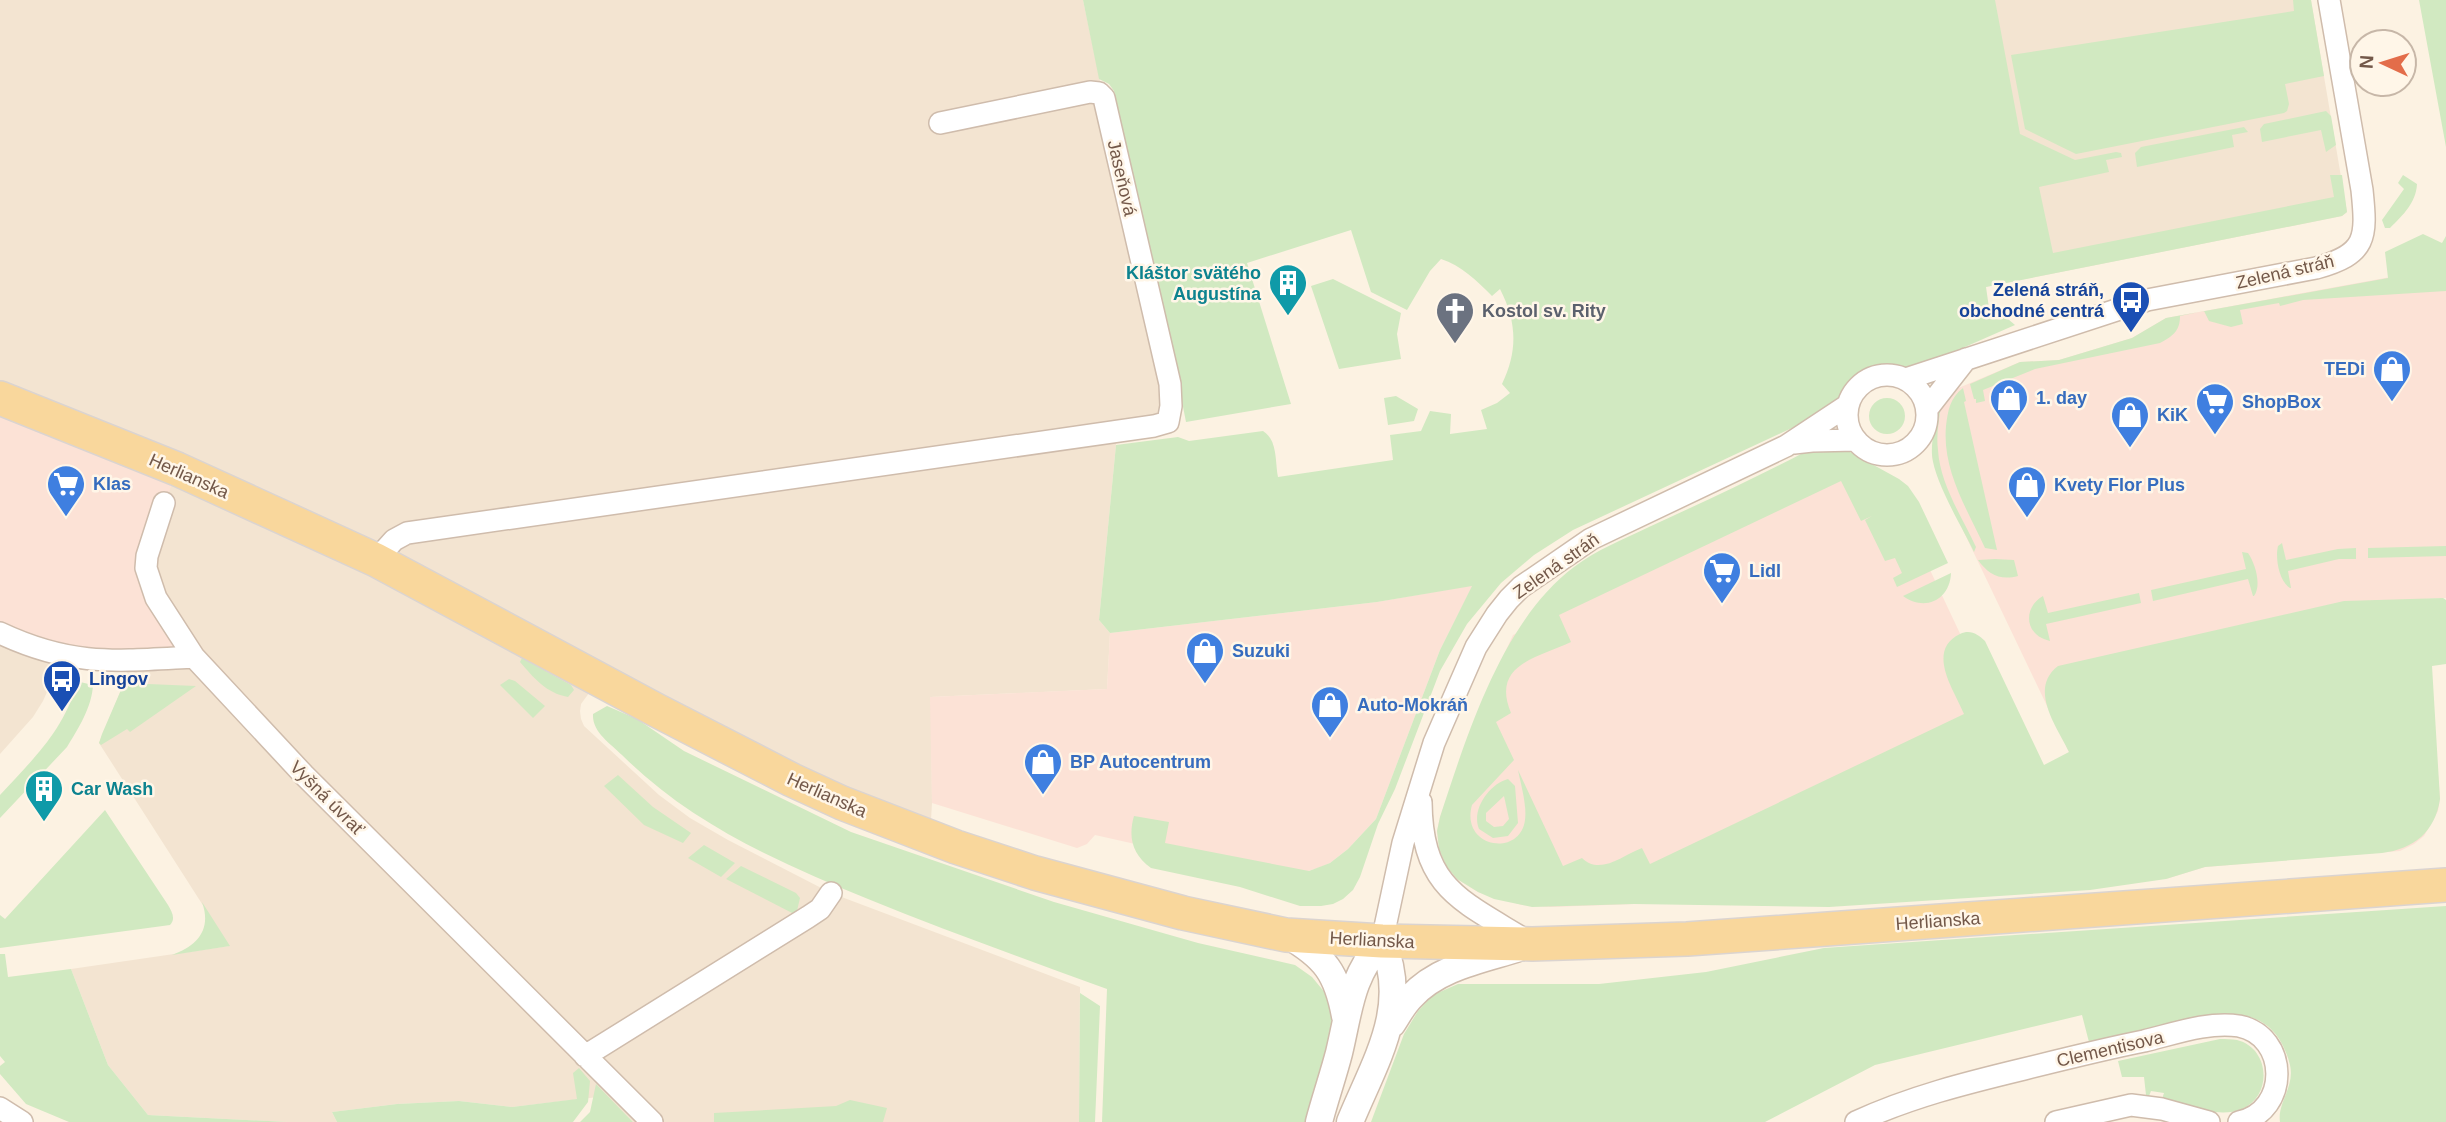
<svg xmlns="http://www.w3.org/2000/svg" width="2446" height="1122" viewBox="0 0 2446 1122" font-family="Arial,sans-serif">
<style>
.residential{fill:#f3e4d1}
.commercial{fill:#fce2d6}
.green{fill:#d1e9c1;fill-rule:evenodd}
.lines{fill:none;stroke-linecap:round;stroke-linejoin:round}
.minor-casing{stroke:#cfbcac;stroke-width:24}
.tertiary-casing{stroke:#cfbcac;stroke-width:29}
.primary-casing{stroke:#dbd4d0;stroke-width:36}
.minor{stroke:#fff;stroke-width:21}
.tertiary{stroke:#fff;stroke-width:26}
.primary{stroke:#f9d79c;stroke-width:33}
.labels{text-anchor:middle;stroke-width:5;stroke-linejoin:round;paint-order:stroke}
.street-label{font-size:18px;fill:#735849;stroke:#fff6e8}
.culture-label{font-size:18px;font-weight:bold;fill:#0d838f;stroke:#fff6e8;text-anchor:end}
.transit-label{font-size:18px;font-weight:bold;fill:#164399;stroke:#fff6e8;text-anchor:end}
.worship-label{font-size:18px;font-weight:bold;fill:#5b616d;stroke:#fff6e8;text-anchor:start}
.shop-label{font-size:18px;font-weight:bold;fill:#366cbe;stroke:#fff6e8;text-anchor:start}
</style>
<rect width="100%" height="100%" fill="#fcf2e2"/>
<path class="residential" d="M0 0H1083L1171 415 1114 432 1116 445 1099 620 1110 633 1107 689 931 697 932 803 930 837 600 678 581 704 580 711 581 719 584 726 659 795 690 818 728 840 831 893 1080 987 1079 1122H633L607 1096 512 1107 459 1101 397 1104 332 1112 337 1122H287L148 1115 108 1065 71 969 229 946 99 743 124 683 123 661 58 655 51 683 43 701 33 717 0 754Z
M1938 0H2311L2347 212 2342 216 1985 287Z"/>
<path class="commercial" d="M2446 274V598L2424 599 2440 799 2438 811 2424 836 2414 844 2400 851 2205 867 2166 879 2069 752 1971 547 1939 480 1932 457 1933 441 1941 406 1949 392 2020 362 2059 360 2132 338 2166 318 2396 276Z
M0 398 177 469 147 556 194 657 112 661 0 633Z
M1848 458 1905 517 2032 786 1634 904 1551 907 1522 905 1478 892 1457 879 1447 867 1439 849 1437 831 1440 817 1482 702 1513 635Z
M1473 585 1440 650 1376 819 1348 849 1330 863 1318 868 1305 872 1242 868 1095 835 1087 844 1077 848 932 803 930 697 1107 689 1110 633 1377 602Z"/>
<path class="green" d="M1083 0H1995L2020 134 2075 160 2116 152 2121 153 2122 157 2106 160 2109 172 2039 187 2053 253 2334 197 2330 175H2342L2347 212 2342 216 1986 287 1989 308 2001 313 2015 325 1924 365 1905 368 1882 367 1865 372 1855 379 1839 400 1824 413 1573 530 1534 555 1501 583 1467 624 1440 671 1395 789 1378 824 1360 877 1353 890 1343 899 1333 904 1321 906H1300L1240 887 1151 868C1132 854 1128 837 1134 816L1169 822 1165 843 1309 871 1330 863 1348 849 1376 819 1440 650 1472 586 1377 602 1110 633 1099 620 1116 445 1178 437 1189 441 1263 431C1278 440 1275 463 1278 477L1393 460 1390 435 1421 431 1430 411 1451 414 1450 434 1487 429 1481 410 1497 403 1510 393 1502 384C1518 351 1517 322 1500 289L1492 296C1477 281 1461 265 1441 259L1430 271 1407 310 1371 292 1351 230 1247 263 1291 404 1186 422 1174 361 1114 91 1109 84 1099 79Z
M2293 0H2311L2324 76 2285 84 2289 104 2287 111 2284 113 2076 154 2025 129 2011 55 2294 11Z
M2419 0H2446V147Z
M2326 111 2331 116 2336 145 2326 152 2321 130 2262 142 2260 129 2264 124Z
M2244 127 2248 132 2232 135 2234 147 2137 167 2135 153 2141 147Z
M2403 175 2417 184C2416 203 2403 215 2390 228H2385L2382 220 2404 189 2398 183Z
M2423 234 2442 243 2446 236V291L2303 300 2280 306 2279 303 2240 310 2243 324 2231 327 2209 321 2204 311 2180 316C2180 331 2173 336 2160 343L2035 369 1983 390 1985 401 1976 403V399H1974L1970 384 2020 362 2059 360 2132 338 2166 318 2388 278 2385 252Z
M1333 279 1401 313 1397 334 1401 359 1339 369 1311 286Z
M1963 388 1966 401 1964 402 1997 550 1985 548C1967 509 1942 470 1946 426 1948 410 1950 398 1963 388Z
M1396 396 1418 409 1414 421 1388 425 1384 398Z
M1869 416a18 18 0 1 1 36 0a18 18 0 1 1-36 0Z
M1941 406C1939 420 1936 435 1938 450 1940 484 1962 517 1976 547L1974 552C1962 527 1934 481 1932 455 1931 439 1936 421 1941 406Z
M1820 448 1850 452 1899 479 1908 486 1919 502 1948 563 1897 587 1893 578 1902 573 1895 558 1885 561 1865 520 1872 516 1861 521 1841 481 1559 615 1571 642C1536 658 1491 665 1511 713L1496 722 1514 760 1472 805C1460 848 1520 858 1525 820 1527 805 1521 785 1518 770L1563 866 1582 858C1600 876 1623 855 1642 848L1650 864 1964 714C1955 691 1925 651 1960 634 1970 629 1978 634 1985 641L2044 765 2069 752C2057 727 2028 689 2058 666L2344 601 2443 598 2446 600V664L2432 666 2440 799C2435 832 2414 849 2382 853L2205 867 2166 879 2090 890 1829 907 1634 904 1532 907 1494 899 1478 892 1457 879 1447 867 1439 849 1437 831 1440 817C1467 735 1502 621 1574 567 1596 550 1624 539 1649 527 1701 503 1753 479 1803 453Z
M2282 543 2286 560 2338 549 2356 548V559H2339L2288 571 2291 588H2290C2279 581 2275 558 2278 546Z
M2446 546V556L2368 558V548Z
M2242 552 2248 553C2255 563 2262 585 2254 596H2253L2248 579 2153 601 2151 590 2246 569Z
M1995 559 2014 560 2018 576C2000 581 1988 574 1978 560Z
M1951 573C1950 600 1925 612 1903 596Z
M2139 593 2141 603 2046 624 2050 641C2025 636 2022 608 2043 596L2048 613Z
M522 658 571 685 574 690 568 697C546 693 534 678 520 662Z
M509 679 515 681 545 706 533 718 500 685Z
M80 682 93 685C92 707 78 729 67 747L0 818V795C33 759 62 733 77 684Z
M124 683 196 686 130 732 127 729 101 745 99 743 102 734Z
M607 706 637 719 684 751 851 832 1054 902 1198 943 1295 965 1312 977 1326 994 1332 1017 1325 1065 1305 1122H1102L1107 989C1027 960 947 931 868 899 780 863 691 824 622 755 610 743 592 732 593 714Z
M618 775 653 807 691 833 683 843 644 825 604 786Z
M1508 779 1515 786 1518 823 1508 836 1493 838 1479 829C1471 810 1489 784 1508 779ZM1504 796 1509 819 1503 826 1494 827 1486 821V813Z
M105 810 168 905C172 912 176 919 170 925L0 948V915L5 919Z
M704 845 735 863 721 877 688 858Z
M741 866 796 893 800 898 796 915 726 879Z
M202 902 230 946 172 955C197 946 212 930 202 902Z
M2446 906V1122H2280C2277 1103 2295 1087 2290 1065 2273 997 2214 1012 2162 1026 2138 1032 2114 1039 2090 1046L2082 1015 1875 1065 1765 1122H1371L1404 1034 1418 1011 1433 995 1458 984H1599L1706 972 1824 948Z
M0 954H5L8 977 71 969 108 1065 148 1115 287 1122H69L26 1104 0 1074V1066L5 1062 0 1056Z
M1080 993 1100 1006 1095 1122H1079Z
M2220 1039C2225 1039 2232 1039 2237 1040 2270 1048 2273 1096 2242 1109 2219 1119 2185 1105 2162 1099L2164 1093 2151 1091 2149 1096 2146 1095 2144 1077H2122L2118 1061Z
M579 1068 590 1081 588 1102 573 1122H337L332 1112 397 1104 459 1101 512 1107 577 1099 573 1073Z
M596 1084 633 1122H580L590 1112Z
M850 1100 887 1108 883 1122H714V1113L836 1106Z"/>
<g class="lines">
<defs>
<path id="minor" d="M1847 415a40 40 0 1 1 80 0a40 40 0 1 1-80 0Z
M1906 379 2147 300 2316 268C2367 254 2367 238 2362 190L2329 0
M1927 409 1966 359
M1794 443 1812 441 1856 440
M164 503 147 556 146 568 156 598 194 657 304 775 652 1122
M376 560 394 540 407 533 1154 426 1168 422 1171 406 1170 384 1104 98 1099 93 1090 92 940 123
M0 633C72 667 117 661 194 657
M1421 802C1422 889 1461 900 1527 941
M1382 941 1403 843 1434 743 1476 647 1497 614 1509 599 1521 587 1591 539 1786 446 1848 405
M585 1056 808 917 820 909 831 893
M0 1108 22 1122
M1856 1122C1910 1097 1966 1083 2024 1069 2064 1059 2104 1049 2144 1041 2173 1034 2209 1021 2239 1026 2289 1036 2290 1111 2239 1122
M2056 1122 2131 1105 2162 1109 2209 1122"/>
<path id="tertiary" d="M1287 935C1325 957 1337 973 1345 1016
M1392 1024C1398 1015 1403 1005 1411 997 1437 968 1480 960 1516 949
M1319 1122C1325 1099 1333 1076 1339 1053 1350 1007 1350 979 1382 941 1411 1007 1375 1061 1350 1122"/>
<path id="primary" d="M0 398 177 469 376 560 656 710 792 780 842 803 956 847 1035 873 1183 913 1286 935 1382 941 1532 944 1687 939 2446 885"/>
</defs>
<use href="#minor" class="minor-casing"/>
<use href="#tertiary" class="tertiary-casing"/>
<use href="#primary" class="primary-casing"/>
<use href="#minor" class="minor"/>
<use href="#tertiary" class="tertiary"/>
<use href="#primary" class="primary"/>
</g>
<defs>
<symbol id="building-pin" viewBox="-11 -11 22 30"><path d="M0 17L-7.5 6A9.5 9.5 0 1 1 7.5 6Z" fill="#0f9aa8" stroke="#fff6e8"/><path d="M-4-6H4V6H1V3H-1V6H-4ZM-2.5-4.3h1.7v1.8h-1.7ZM.8-4.3h1.7v1.8H.8ZM-2.5-1h1.7V.8h-1.7ZM.8-1h1.7V.8H.8Z" fill="#fff"/></symbol>
<symbol id="bus-pin" viewBox="-11 -11 22 30"><path d="M0 17L-7.5 6A9.5 9.5 0 1 1 7.5 6Z" fill="#1a4fb4" stroke="#fff6e8"/><path d="M-5-6H5V4H4V6H2V4H-2V6H-4V4H-5ZM-3.5-4V0h7V-4ZM-3.5 1.2v1.5H-2V1.2ZM2 1.2v1.5H3.5V1.2Z" fill="#fff"/></symbol>
<symbol id="church-pin" viewBox="-11 -11 22 30"><path d="M0 17L-7.5 6A9.5 9.5 0 1 1 7.5 6Z" fill="#6b7280" stroke="#fff6e8"/><path d="M-1.2-6h2.4v3.5h3.3v2.4h-3.3V6h-2.4V-.1h-3.3v-2.4h3.3Z" fill="#fff"/></symbol>
<symbol id="shop-pin" viewBox="-11 -11 22 30"><path d="M0 17L-7.5 6A9.5 9.5 0 1 1 7.5 6Z" fill="#3f7fe0" stroke="#fff6e8"/><path d="M-5-2.5h2.3a2.7 3.5 0 0 1 5.4 0H5L5.5 6h-11ZM-1.5-2.5h3a1.5 2.3 0 0 0-3 0Z" fill="#fff"/></symbol>
<symbol id="supermarket-pin" viewBox="-11 -11 22 30"><path d="M0 17L-7.5 6A9.5 9.5 0 1 1 7.5 6Z" fill="#3f7fe0" stroke="#fff6e8"/><path d="M-6-5.5h2.5l.6 2H6L4.5 2H-2.5L-4.4-4H-6ZM-1.5 3.2a1.3 1.3 0 1 0 .1 0ZM3 3.2a1.3 1.3 0 1 0 .1 0Z" fill="#fff"/></symbol>
</defs>
<g fill-rule="evenodd">
<use href="#building-pin" x="1266" y="261" width="44" height="60"/>
<use href="#bus-pin" x="2109" y="278" width="44" height="60"/>
<use href="#church-pin" x="1433" y="289" width="44" height="60"/>
<use href="#shop-pin" x="2370" y="347" width="44" height="60"/>
<use href="#shop-pin" x="1987" y="376" width="44" height="60"/>
<use href="#supermarket-pin" x="2193" y="380" width="44" height="60"/>
<use href="#shop-pin" x="2108" y="393" width="44" height="60"/>
<use href="#supermarket-pin" x="44" y="462" width="44" height="60"/>
<use href="#shop-pin" x="2005" y="463" width="44" height="60"/>
<use href="#supermarket-pin" x="1700" y="549" width="44" height="60"/>
<use href="#shop-pin" x="1183" y="629" width="44" height="60"/>
<use href="#bus-pin" x="40" y="657" width="44" height="60"/>
<use href="#shop-pin" x="1308" y="683" width="44" height="60"/>
<use href="#shop-pin" x="1021" y="740" width="44" height="60"/>
<use href="#building-pin" x="22" y="767" width="44" height="60"/>
</g>
<g class="labels">
<g class="street-label">
<text transform="translate(1122 178) rotate(77)" y="6">Jaseňová</text>
<text transform="translate(2285 272) rotate(-13)" y="6">Zelená stráň</text>
<text transform="translate(189 476) rotate(24)" y="6">Herlianska</text>
<text transform="translate(1556 566) rotate(-35)" y="6">Zelená stráň</text>
<text transform="translate(827 795) rotate(24)" y="6">Herlianska</text>
<text transform="translate(327 798) rotate(45)" y="6">Vyšná úvrať</text>
<text transform="translate(1938 921) rotate(-4)" y="6">Herlianska</text>
<text transform="translate(1372 940) rotate(3)" y="6">Herlianska</text>
<text transform="translate(2110 1049) rotate(-13)" y="6">Clementisova</text>
</g>
<g class="culture-label">
<text x="1261" y="279">Kláštor svätého<tspan x="1261" dy="21">Augustína</tspan></text>
<text x="71" y="795" text-anchor="start">Car Wash</text>
</g>
<g class="transit-label">
<text x="2104" y="296">Zelená stráň,<tspan x="2104" dy="21">obchodné centrá</tspan></text>
<text x="89" y="685" text-anchor="start">Lingov</text>
</g>
<g class="worship-label">
<text x="1482" y="317">Kostol sv. Rity</text>
</g>
<g class="shop-label">
<text x="2365" y="375" text-anchor="end">TEDi</text>
<text x="2036" y="404">1. day</text>
<text x="2242" y="408">ShopBox</text>
<text x="2157" y="421">KiK</text>
<text x="93" y="490">Klas</text>
<text x="2054" y="491">Kvety Flor Plus</text>
<text x="1749" y="577">Lidl</text>
<text x="1232" y="657">Suzuki</text>
<text x="1357" y="711">Auto-Mokráň</text>
<text x="1070" y="768">BP Autocentrum</text>
</g>
</g>
<g transform="translate(2383 63) rotate(274)"><circle r="33" fill="#fff6e8" stroke="#c7b7a8" stroke-width="2"/>
<path d="M0-5L12 26L0 18L-12 26Z" fill="#e36d4a"/>
<text y="-10" font-size="19" font-weight="bold" text-anchor="middle" fill="#735849">N</text>
</g>
</svg>
